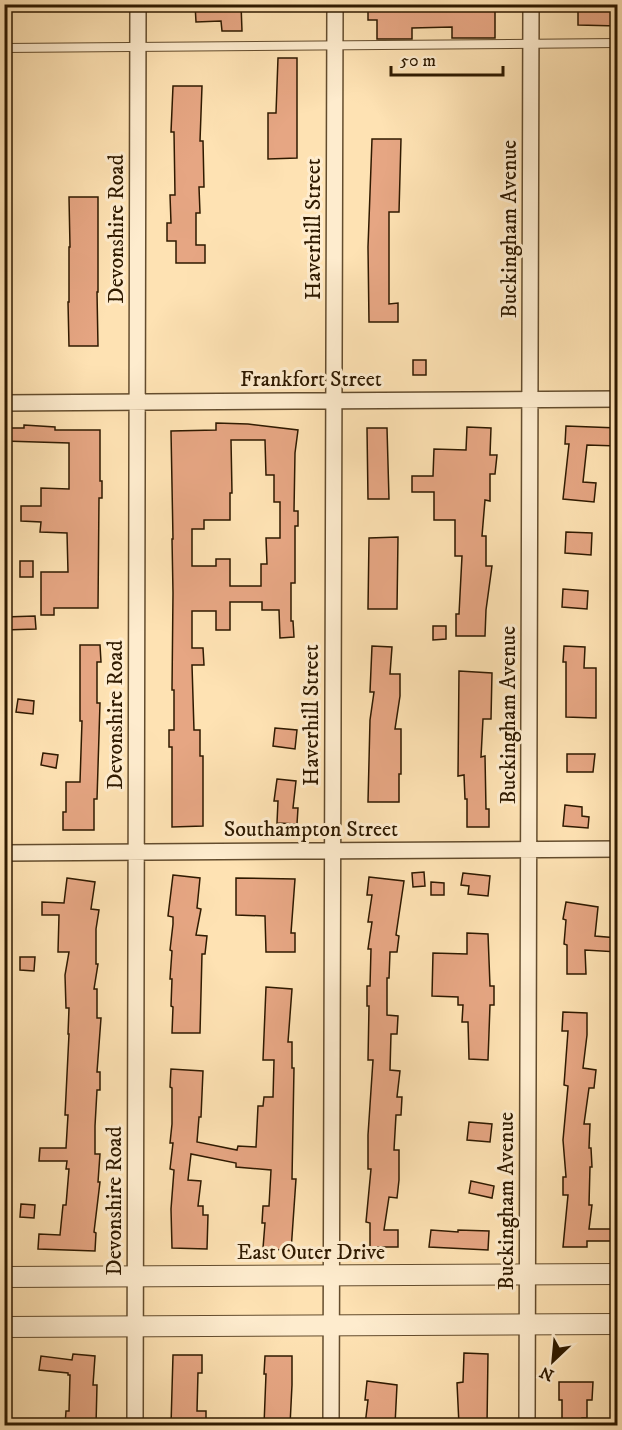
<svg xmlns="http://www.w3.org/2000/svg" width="622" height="1430" viewBox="0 0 622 1430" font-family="'IM FELL DW Pica',serif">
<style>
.building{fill:#e6a683;stroke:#2f1a00;stroke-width:1.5;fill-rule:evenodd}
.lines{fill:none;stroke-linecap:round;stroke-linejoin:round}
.service-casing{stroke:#634c2d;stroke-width:10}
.minor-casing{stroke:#634c2d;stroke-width:18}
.tertiary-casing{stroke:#634c2d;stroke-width:22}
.service{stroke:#feecce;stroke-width:8}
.minor{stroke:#feecce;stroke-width:15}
.tertiary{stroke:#feecce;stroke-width:20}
.labels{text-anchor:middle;stroke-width:6;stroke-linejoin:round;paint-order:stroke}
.street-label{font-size:22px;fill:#2f1a00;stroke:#feecce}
</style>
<rect width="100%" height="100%" fill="#fee2b3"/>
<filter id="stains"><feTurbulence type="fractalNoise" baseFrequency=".00333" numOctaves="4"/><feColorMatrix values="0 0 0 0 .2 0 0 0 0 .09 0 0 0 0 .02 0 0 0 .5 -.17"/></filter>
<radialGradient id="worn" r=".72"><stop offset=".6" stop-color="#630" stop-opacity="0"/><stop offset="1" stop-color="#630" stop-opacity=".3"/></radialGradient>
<path class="building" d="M195 4H241L242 31H222L221 21 196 22Z
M368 4H495V38H452V27L412 28V39H377V20H368Z
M578 4H618V26L578 25Z
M278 58H297V158L268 159V113H276Z
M173 86H202L200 141H203L204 187H199L200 213H196V245H205V263H176V241H167V223H171L170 195H175L174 132H171Z
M372 139H401L399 212H389V304L398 303V322H369L368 247Z
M69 197H98V292H97L98 346H69L68 302H69V247H70Z
M413 360H426V375H413Z
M216 423 248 424 298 430 295 453 294 511H298V526H295V583H291V621H293L294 637 280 638 279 610H262V602H230V630H216V611H192V648H203L204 665H192L194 730H200V756H203V826L172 827V747H169V730H174V690H172L173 593 172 539H173L171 431 216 430ZM231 440H265L266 475H274V502H280V538H266L267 564H261V586H230V559H216V566H192V529H204V520H230V493H232Z
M24 425 55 427V430H100V481H102V498H99L98 608H54V615H41V572H68L67 533 40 532 41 522 21 521V506H41V488L69 489V443L4 441V428H24Z
M566 426 618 428V446L587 445 583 482 596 483 594 502 563 499 569 444H565Z
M467 427 491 428 490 455H497L495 474H490V501L485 500 482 536H486V566H492L486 610 485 636H456V614H459L462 556H455V520H434V492H412V476H433L434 449 466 450Z
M367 428H387L389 499H368Z
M566 532 592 533 591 555 565 553Z
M398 537 397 609H368L369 538Z
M20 561H33V577H20Z
M563 589 588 591 587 609 562 607Z
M35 616 36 629 4 630V617Z
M433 626H446V639L433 640Z
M80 645H100L101 662H97V703H100L97 799H94V830H63V812H66V782H80L82 721H80Z
M372 646 392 647 390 674H400V696L395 729H401V774H399V802H368L370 720 374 692H370Z
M564 646 585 647 584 668H596V718L566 717V662H563Z
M459 671 492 673 491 719H483L481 757 485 756 486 809H489V827H467V799H465L464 775 458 776Z
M18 699 34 701 33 714 16 712Z
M275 728 297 730 295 749 273 746Z
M43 753 58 755 56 768 41 765Z
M567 754H595L593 772H567Z
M277 779 296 781 293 808H298L297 824 277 823 278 801H274Z
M565 805 582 807V816L589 817 588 828 563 826Z
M424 872 425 886 413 887 412 873Z
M463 873 490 876 488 896 468 894 469 886 461 885Z
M173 875 200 878 197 908 201 909 196 935 207 936 205 954H202L200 1033H172L173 1007 171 1006 172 979H170L172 951 170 950 173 924V917L168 916Z
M369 877 404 881 396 935 399 936 397 952H390L389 978H387V1015L398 1016 397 1034H391L390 1070 400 1071 397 1097H402L401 1115H396L394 1150H399V1180L397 1198 389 1197 384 1230H398V1247H370V1223L366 1222 371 1169H368V1135L373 1060H368L369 1006H367V986H370L371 949H368L372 922H368L372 895H367Z
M67 878 95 882 91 909 99 910 96 929V964H98L94 989H97V1018H101L97 1072H100V1090H97L95 1126V1154H100L98 1182H100L94 1232 96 1233 95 1251 38 1249 39 1234 60 1235 63 1205H66L69 1169H66L67 1161H39L40 1148H66L68 1115H65L69 1034H68L69 1008H66L65 975 69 952H58L59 915H42V902L64 903Z
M236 878 295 879 291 933H295V952H266L265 916 236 915Z
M431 882 444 883V895H431Z
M566 902 598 907 595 936 618 938V952L585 950 586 974H567V945L564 944 566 920 563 919Z
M467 933 488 934 490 986H494V1005H490L488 1060 469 1059 468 1022H462L463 1005H458V997L432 996 433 953 467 954Z
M20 957H35L34 971 20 970Z
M266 987 292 989 288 1042H292V1068H294L292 1179H296L291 1251 263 1248 265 1223H262L263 1206H269L271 1170 236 1167V1163L191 1154 188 1180 201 1181 198 1206H203V1215H208L207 1249 172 1248 171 1209 174 1170 170 1169 173 1143H170L172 1124V1088L170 1087 171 1069 203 1071 201 1117H199L197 1142 237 1150 238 1146 256 1147 258 1106H263L264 1097H273L274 1060H263Z
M563 1012 587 1013V1035L583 1068 596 1070 594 1088H589L584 1124H590L589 1148H591L592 1167H590L589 1205H592L589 1229H617V1241H587V1247H563L568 1195H563V1177H566L563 1140 568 1086 564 1085 568 1031H562Z
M469 1122 492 1124 490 1142 467 1140Z
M471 1181 494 1186 492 1198 469 1193Z
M21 1204 35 1205 34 1218 20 1217Z
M431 1230 458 1232V1230L489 1231 488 1250 429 1247Z
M464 1353 488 1354 487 1425H459L457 1383 463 1382Z
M73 1354 95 1356 93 1385H97L96 1425H65L66 1411H69L70 1375H68V1373L39 1370 41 1356 72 1360Z
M173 1355H202V1373H198L197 1411H206V1425H171Z
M265 1356H292V1385L290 1425H264L266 1374H264Z
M367 1381 397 1385 395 1425H365L368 1400H365Z
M559 1382H593L592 1400H587V1418H582V1425H562V1400H559Z"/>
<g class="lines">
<defs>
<path id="service" d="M4 48 618 43"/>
<path id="minor" d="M4 403 618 399
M4 853 618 849
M135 1426 138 4
M331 1426 335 4
M527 1426 531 4"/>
<path id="tertiary" d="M4 1277 618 1274
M4 1327 618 1324"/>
</defs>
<use href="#service" class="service-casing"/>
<use href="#minor" class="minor-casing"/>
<use href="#tertiary" class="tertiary-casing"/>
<use href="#service" class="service"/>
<use href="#minor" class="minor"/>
<use href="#tertiary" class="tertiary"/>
</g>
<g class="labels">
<g class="street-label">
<text transform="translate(115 229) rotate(-90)" y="8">Devonshire Road</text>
<text transform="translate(312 229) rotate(-90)" y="8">Haverhill Street</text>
<text transform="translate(508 229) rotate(-90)" y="8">Buckingham Avenue</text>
<text x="311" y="386">Frankfort Street</text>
<text transform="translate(114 715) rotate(-90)" y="8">Devonshire Road</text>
<text transform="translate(310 715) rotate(-90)" y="8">Haverhill Street</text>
<text transform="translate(507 715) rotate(-90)" y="8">Buckingham Avenue</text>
<text x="311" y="836">Southampton Street</text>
<text transform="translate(113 1201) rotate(-90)" y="8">Devonshire Road</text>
<text transform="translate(505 1201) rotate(-90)" y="8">Buckingham Avenue</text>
<text x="311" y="1259">East Outer Drive</text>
</g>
</g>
<rect width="622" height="1430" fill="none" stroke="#fee2b3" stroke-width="24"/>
<rect x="6" y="6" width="610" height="1418" fill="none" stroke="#2f1a00" stroke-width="3"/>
<rect x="12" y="12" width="598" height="1406" fill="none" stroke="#2f1a00" stroke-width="1.5"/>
<g transform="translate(553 1361) rotate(206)" stroke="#feecce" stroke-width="4.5" paint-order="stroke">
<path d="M0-4.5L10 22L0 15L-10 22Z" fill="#2f1a00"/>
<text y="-9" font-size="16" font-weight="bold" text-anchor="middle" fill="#2f1a00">N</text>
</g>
<path d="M391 66v9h112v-9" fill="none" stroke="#2f1a00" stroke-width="3"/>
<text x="400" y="66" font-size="18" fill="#2f1a00" stroke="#feecce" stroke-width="4.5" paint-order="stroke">50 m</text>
<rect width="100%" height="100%" filter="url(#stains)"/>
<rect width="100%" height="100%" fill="url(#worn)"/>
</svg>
